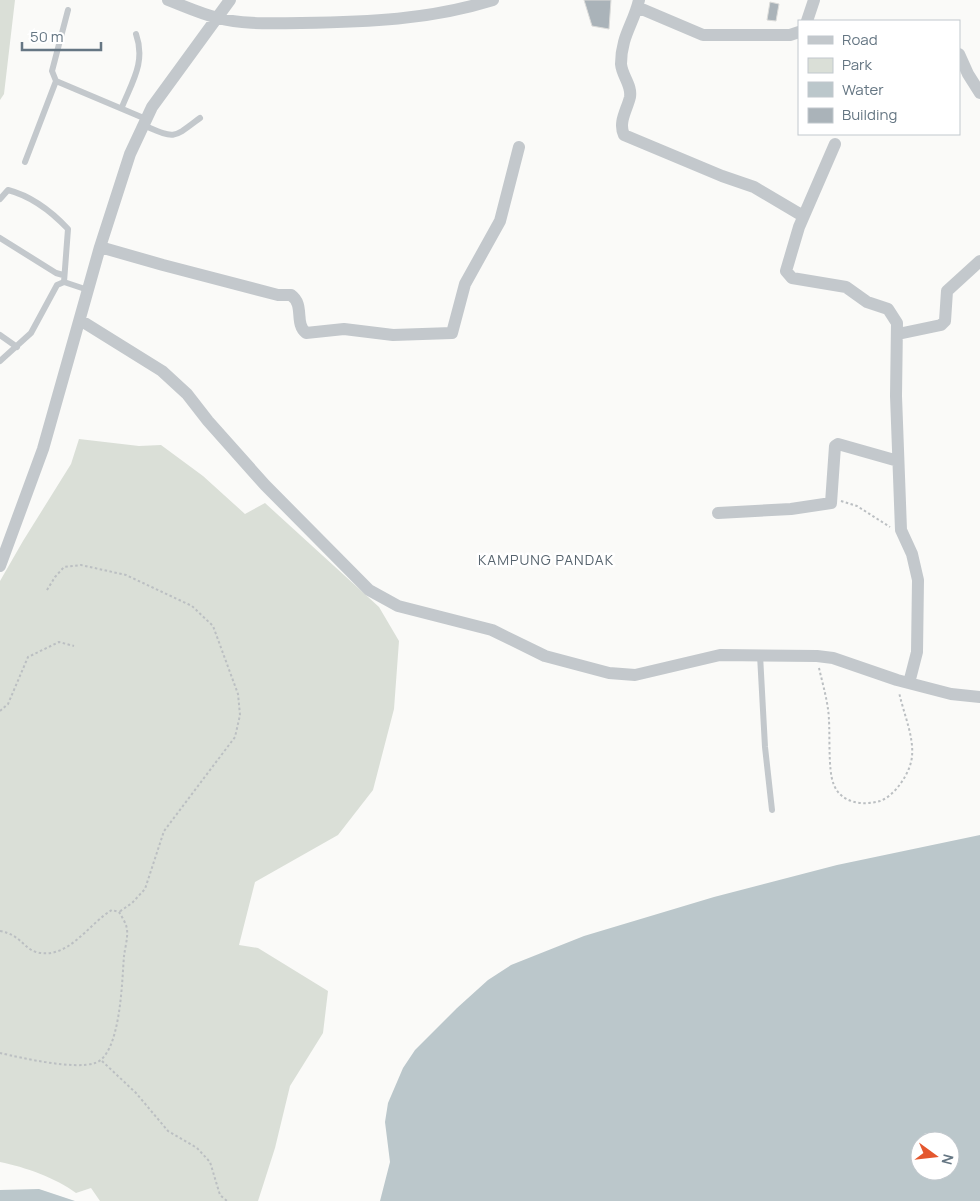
<svg xmlns="http://www.w3.org/2000/svg" width="980" height="1201" viewBox="0 0 980 1201" font-family="Manrope,sans-serif">
<style>
.green{fill:#dadfd7}
.water{fill:#bbc7cb;fill-rule:evenodd}
.building{fill:#aab3b9;stroke:#dcdcda}
.lines{fill:none;stroke-linecap:round;stroke-linejoin:round}
.path{stroke:#bbbfc2;stroke-width:2;stroke-dasharray:2.5 2.5;stroke-linecap:butt}
.service{stroke:#c3c8cc;stroke-width:6}
.minor{stroke:#c3c8cc;stroke-width:12}
.labels{text-anchor:middle;stroke-width:5;stroke-linejoin:round;paint-order:stroke}
.neighbourhood-label{font-size:14px;letter-spacing:1px;fill:#57646e;stroke:#fff}
</style>
<rect width="100%" height="100%" fill="#fafaf8"/>
<path class="green" d="M0 0H15L4 94 0 100Z
M79 439 139 446 161 445 203 476 245 514 265 503 379 607 399 641 394 709 373 790 338 835 255 882 239 945 258 948 328 991 323 1033 290 1086 275 1148 258 1201H100L91 1188 76 1193C56 1178 25 1167 0 1162V581L23 541 71 464Z"/>
<path class="water" d="M980 835V1201H380L390 1162 385 1122 388 1103 403 1068 415 1050 457 1008 488 980 511 965 584 936 714 897 837 865ZM920 1141H950V1171H920Z
M39 1189 75 1201H0V1190Z"/>
<path class="building" d="M584 0H611L609 29 592 26Z
M770 2 779 4 776 21 767 20Z"/>
<g class="lines">
<path class="path" d="M841 501 857 506 890 527
M47 590 55 577 64 567 81 565 126 575 192 606 213 626 238 694 240 715 235 737 164 831 145 889 132 903 119 912
M819 668C822 681 826 695 828 709 831 728 827 770 834 785 841 803 863 806 880 801 895 796 911 772 912 756 914 736 903 712 899 692
M0 711 8 704 28 657 59 642 74 646
M0 931C21 935 23 948 36 952 68 961 89 923 112 910L119 912C122 917 126 923 127 929 128 938 125 948 124 956 122 979 121 1055 95 1063 74 1070 22 1058 0 1053
M102 1061 136 1093 168 1131 197 1148 210 1162 220 1195 227 1201"/>
<path class="service" d="M68 10 52 71 56 81 146 119
M122 107C132 82 146 62 136 34
M143 125C176 139 172 139 200 118
M25 162 56 81
M0 199 8 190C31 196 52 212 68 229L64 282
M0 238 56 273 63 275
M0 335 17 347
M0 361 31 333 57 285 64 282 88 290
M760 655 765 747 772 810"/>
<path class="minor" d="M168 0C184 6 201 14 218 18 245 25 273 23 301 23 367 22 429 20 493 0
M639 0C634 23 621 36 621 64 622 76 632 85 630 97 627 110 618 122 624 135L722 176 754 187 803 216
M637 7 703 35H790L799 32
M807 21 814 0
M959 54 968 74 980 93
M835 144 799 227 786 271 792 278 846 287 867 302 888 309 897 323 896 396 901 530 912 554 918 580 917 652 909 683
M100 247 163 265 278 295H291C305 305 294 323 306 333L344 329 393 335 452 333 465 284 500 221 519 147
M80 320 162 371 187 394 208 421 265 485 369 590 398 606 492 630 545 656 609 673 635 675 720 655 817 656 833 658 897 680 951 694 980 697
M898 334 941 325 945 321 947 291 980 261
M718 513 791 509 831 503 835 446 838 444 898 461
M0 566 43 449 100 247 130 154 152 107 230 0"/>
</g>
<g class="labels">
<g class="neighbourhood-label">
<text x="546" y="565">KAMPUNG PANDAK</text>
</g>
</g>
<rect x="798" y="20" width="162" height="115" fill="#ffffff" stroke="#c1c8cd"/>
<rect x="808" y="36" width="25" height="8" fill="#c3c8cc" stroke="#c1c8cd"/>
<text x="842" y="45" font-size="15" fill="#657683">Road</text>
<rect x="808" y="58" width="25" height="15" fill="#dadfd7" stroke="#c1c8cd"/>
<text x="842" y="70" font-size="15" fill="#657683">Park</text>
<rect x="808" y="82" width="25" height="15" fill="#bbc7cb" stroke="#c1c8cd"/>
<text x="842" y="95" font-size="15" fill="#657683">Water</text>
<rect x="808" y="108" width="25" height="15" fill="#aab3b9" stroke="#c1c8cd"/>
<text x="842" y="120" font-size="15" fill="#657683">Building</text>
<g transform="translate(935 1156) rotate(105)"><circle r="24" fill="#ffffff" stroke="#c1c8cd"/>
<path d="M0-4L9 19L0 12L-9 19Z" fill="#e4572e"/>
<text y="-8" font-size="14" font-weight="bold" text-anchor="middle" fill="#657683">N</text>
</g>
<path d="M22 42v8h79v-8" fill="none" stroke="#657683" stroke-width="2.5"/>
<text x="30" y="42" font-size="15" fill="#657683" stroke="#ffffff" stroke-width="4" paint-order="stroke">50 m</text>
</svg>
